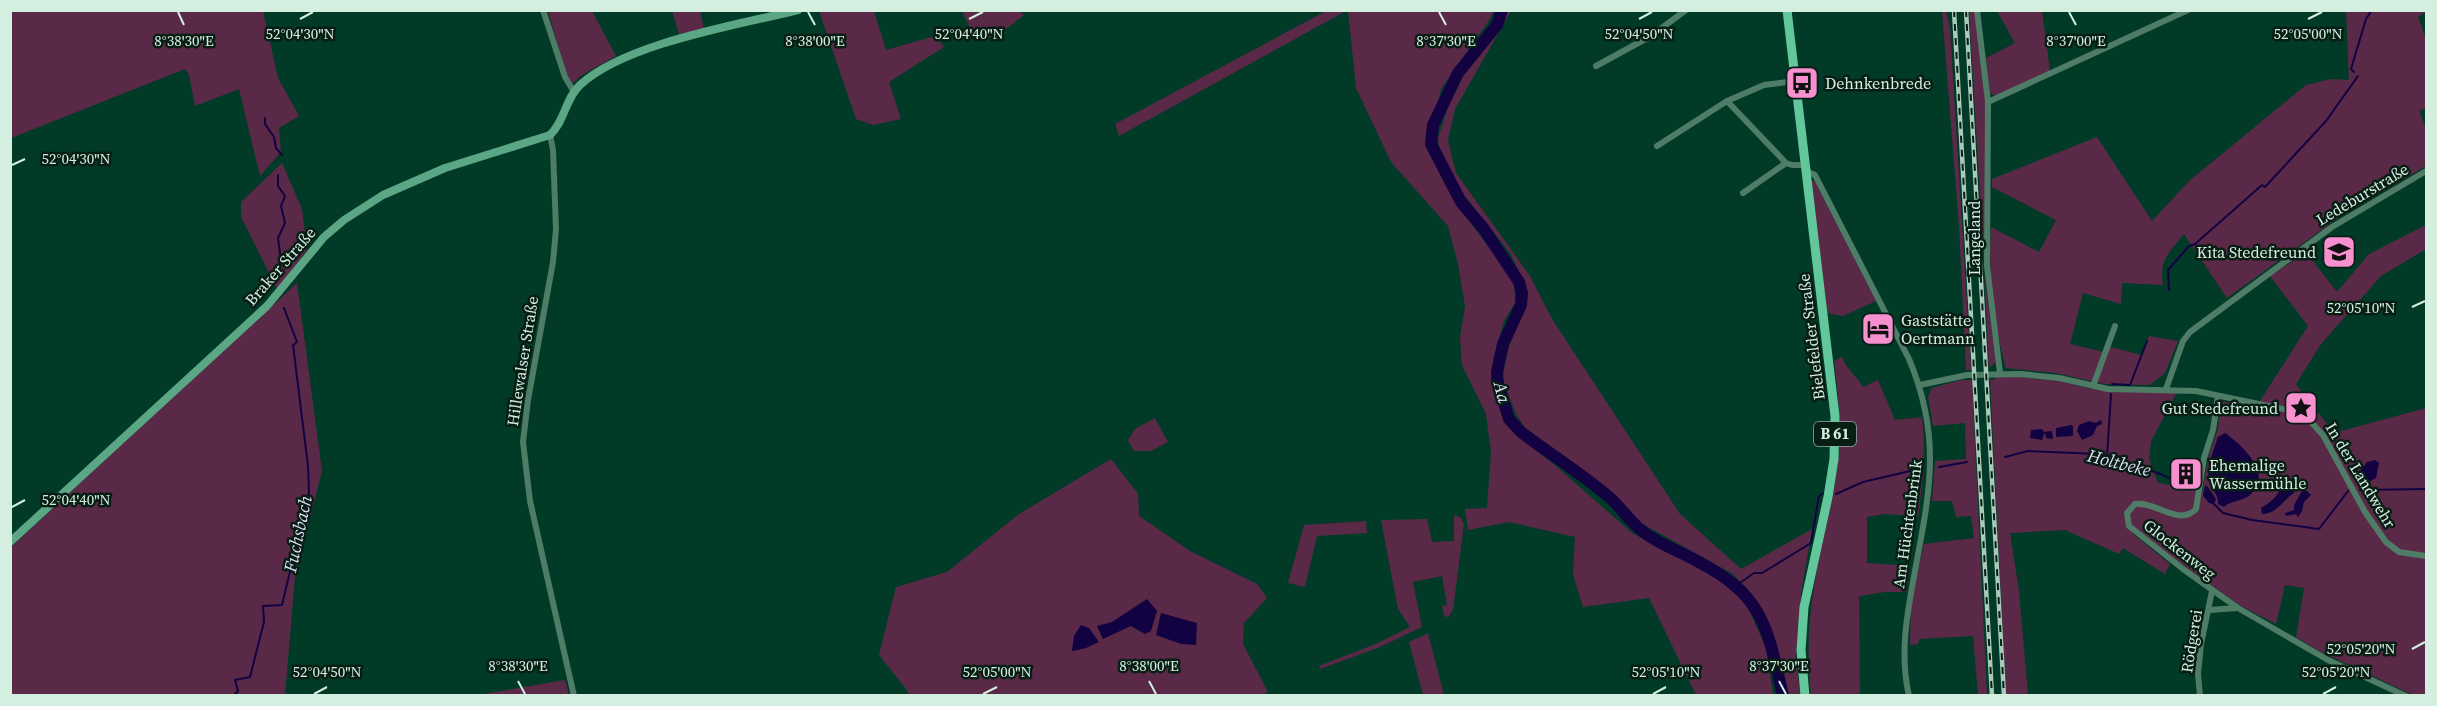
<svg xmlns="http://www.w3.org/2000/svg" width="2437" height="706" viewBox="0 0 2437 706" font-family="'Source Serif 4',serif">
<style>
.green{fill:#5a2948;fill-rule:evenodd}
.water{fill:#130242}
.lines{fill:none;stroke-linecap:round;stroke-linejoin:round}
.stream{stroke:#130242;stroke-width:2}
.river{stroke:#130242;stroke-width:12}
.street{stroke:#4f7c67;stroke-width:6}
.secondary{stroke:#5ba785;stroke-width:8}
.primary{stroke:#62c89b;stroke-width:9}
.rail-casing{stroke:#a9caba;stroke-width:4.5}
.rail{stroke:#081d14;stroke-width:2;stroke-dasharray:7;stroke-linecap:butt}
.ticks{fill:none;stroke:#d4eee0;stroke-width:2}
.labels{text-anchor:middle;stroke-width:5;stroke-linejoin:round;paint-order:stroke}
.shield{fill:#081d14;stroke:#97afa3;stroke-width:1.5}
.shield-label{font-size:15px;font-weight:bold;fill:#d4eee0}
.poi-label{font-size:16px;fill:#d4eee0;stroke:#081d14;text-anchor:start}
.street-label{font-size:16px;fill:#d4eee0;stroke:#081d14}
.water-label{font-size:18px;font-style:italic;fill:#dddff7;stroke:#081d14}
.ticks-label{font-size:15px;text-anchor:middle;fill:#d4eee0;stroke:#081d14;stroke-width:5;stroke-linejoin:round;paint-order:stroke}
</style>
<rect width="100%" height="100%" fill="#013b27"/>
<path class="green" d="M11 10 263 11 278 78 299 116 279 128 281 152 260 176 239 89 195 106 189 75 185 69 11 138Z
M1328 10 1346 11 1119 136 1115 124Z
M548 11H592L616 56 582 75 572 84 566 73Z
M672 11H700L704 29 679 34Z
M819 11H874L886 50 935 36 944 47 889 82 901 119 873 125 856 119Z
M962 11H1019L1024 15 1000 34 976 41Z
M1348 11H1494L1488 22 1441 89 1427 149 1454 200 1514 282 1515 303 1504 321 1494 357 1491 379 1503 418 1515 434 1557 467 1632 533 1713 575 1745 601 1766 648 1773 695H1696L1649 598 1583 607 1573 575 1575 537 1509 522 1468 530 1465 509 1487 508 1491 452 1486 414 1462 365 1460 337 1465 306 1458 264 1448 226 1391 162 1356 88Z
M1505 11H1511L1455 109 1448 141 1456 173 1530 276 1552 319 1680 514 1741 569 1812 529 1801 594 1796 656 1800 695H1788L1777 647 1753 595 1733 574 1641 523 1614 495 1572 462 1528 432 1517 416 1502 379 1508 349 1526 305 1525 284 1510 253 1457 186 1440 153 1438 138 1455 86 1504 17Z
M1942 11H1946L1950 28 1971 370H1966L1959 226Z
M1969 11H1975L1985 88 1986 227 1984 263Z
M1997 11H2042L2050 71 1996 96 1990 93 1986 58 2015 43Z
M2346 11H2426L2418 17 2426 39V108L2419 111 2426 129V166L2342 215 2227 298 2184 234C2169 253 2159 259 2163 285L2122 283 2121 304 2083 293 2070 344 2104 352 2111 347 2141 355 2149 336 2178 341 2165 373 2150 385 2105 384 2055 373 2006 368C1993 321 1988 275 1991 227L2039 252 2056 220 1992 187V179L2097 137 2152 221 2189 181 2306 85 2331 79 2349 80Z
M282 163 302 209 307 250 277 289 241 217V202Z
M1814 180 1876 301 1843 316 1827 313 1811 182Z
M2426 225V249L2381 276 2321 344 2296 384 2334 433 2426 408V695H2413L2319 651 2296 637 2304 588 2285 585 2276 624 2241 606 2135 531 2133 534 2170 564 2165 574 2123 548 2119 554 2065 530 2010 533 2019 591 2028 695H2006L1990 380H1994L1998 375 2058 381 2092 389 2177 392 2151 441 2149 459 2158 483 2197 489 2202 494 2209 454 2218 429 2220 401 2256 407 2308 326 2270 276 2306 252 2337 292 2369 254Z
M1984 274 1996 362 1989 368Z
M297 283 322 471 295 577 285 695 11 696V547Z
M1842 357C1847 370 1856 375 1863 387L1878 380 1895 420 1922 417C1926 451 1923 482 1918 516L1884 514 1867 517V563L1910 566 1906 592H1885L1859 596 1860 695 1811 696C1807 659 1808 622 1814 586 1821 542 1835 497 1839 452 1841 421 1838 391 1834 361Z
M1961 380H1972L1987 695H1978L1973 636 1919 639 1918 644 1910 645 1911 604 1924 544 1974 538 1971 516 1956 517 1952 501H1932L1935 461 1966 459 1965 423 1933 426 1928 397 1932 388Z
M1155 418 1168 442 1151 451H1134L1128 440 1135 429Z
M1111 459 1138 494 1139 516 1190 551 1257 584 1267 598 1244 623 1243 644 1268 692 1262 695H909L907 690 879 655 896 587 947 572 1019 514ZM1157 611 1141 632 1131 626H1098ZM1074 636 1094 645 1072 651Z
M1454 515 1460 517 1464 524 1453 610 1448 617 1444 616 1442 606 1447 605 1442 576 1413 582 1422 627 1380 647 1320 669 1319 666 1378 643 1410 627 1398 609 1381 520 1427 519 1432 542 1454 541Z
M1366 521 1367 533 1317 536 1305 587 1288 583 1304 525Z
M1428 633 1444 695H1423L1409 642Z
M565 680 569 695H477Z"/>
<path class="water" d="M2101 420 2102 424 2097 426 2093 435 2082 440 2077 431 2079 425 2089 421 2096 423Z
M2071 425 2073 426V436L2056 437V428Z
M2042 429 2044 432 2052 431 2053 439 2046 438 2045 432 2042 440 2030 438 2031 430Z
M2225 433C2242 445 2274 474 2250 495 2242 502 2231 500 2224 507L2218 504C2219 494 2211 490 2209 481 2206 468 2214 449 2218 437Z
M2375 460 2379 463 2376 478 2367 483 2362 479 2361 470 2367 462Z
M2287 481 2294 485V493C2283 500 2277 514 2262 514L2261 508C2272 501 2278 497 2282 484Z
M2205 485 2208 487 2216 499 2214 504 2209 503 2203 496Z
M2302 491H2307L2311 495 2304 502 2302 511 2298 517 2296 514 2286 516 2285 513 2294 510V505Z
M1147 599 1157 611 1151 631 1145 634 1131 626 1103 639 1097 626 1112 622Z
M1161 613 1197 623 1196 645 1181 644 1156 635Z
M1081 625 1089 628 1099 642 1086 648 1072 651 1074 636Z"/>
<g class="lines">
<path class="stream" d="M2354 72 2351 69 2366 19 2372 10
M265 118V124L274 137 276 148 282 155
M276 282 281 261 278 238 285 223 281 206 285 196 278 186V175
M2169 290 2168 270 2189 246 2195 244 2262 185 2265 187 2326 121 2358 76
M2112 384 2130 385 2147 341
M2005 457 2028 451 2099 454 2158 473 2174 480 2196 484
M2107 457 2111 394
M1939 467 1967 462
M2360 490 2426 489
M1836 494 1863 482 1923 468
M2213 503 2223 513 2252 520 2319 529 2348 491
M1737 585 1754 573H1762L1811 543 1819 496 1824 493
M233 696 238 691 235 680 250 677 264 622 263 606 282 605 309 492 308 466 293 345 297 342 284 308"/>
<path class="river" d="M1502 10 1497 25 1458 73 1433 125 1431 144 1461 202 1484 229 1519 282 1522 293 1521 305 1503 344 1497 372 1498 384 1509 419 1521 432C1550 454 1582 474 1609 497 1621 507 1629 521 1641 530 1656 543 1679 551 1697 561 1764 596 1767 626 1783 696"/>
<path class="street" d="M543 10 565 77 574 92
M1977 10 1988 102
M1596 66 1651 36 1686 10
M1727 101 1786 163 1792 165H1805
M550 135 553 150 556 229 553 262 528 400 523 442 530 501 574 696
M1657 146 1727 101 1764 85 1795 81
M1806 171 1815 175 1909 359C1944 442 1928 498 1913 582 1906 620 1900 657 1909 696
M1743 193 1786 163
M2000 373 1987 266 1988 102 2188 10
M1920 385 1967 375 2021 374 2059 378 2108 389 2196 391 2293 411 2310 421 2323 435 2365 512 2386 542 2399 552 2426 556
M2093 386 2115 326
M2166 389 2183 341 2190 332 2332 227 2426 171
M2218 396 2213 430 2204 458 2196 509C2179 527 2156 501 2135 504L2127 513 2129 526 2183 569 2238 608 2328 660 2406 696
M2209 610 2237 608
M2200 696 2198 674 2201 644 2212 591"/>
<path class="secondary" d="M10 542 267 306 324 237 344 220 383 195 445 168 550 135C565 121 565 99 580 85 626 43 737 25 798 10"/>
<path class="primary" d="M1787 10 1835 416 1834 459 1828 497 1804 607 1801 650 1805 696"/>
<defs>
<path id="rail" d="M1954 10 1992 696
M1966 10 2004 696"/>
</defs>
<use href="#rail" class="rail-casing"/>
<use href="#rail" class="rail"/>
</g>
<path class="ticks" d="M178 12 184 25M808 12 815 25M1439 12 1446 25M2069 12 2076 25M300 19 313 12M969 19 983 12M1639 19 1652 12M2308 19 2322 12M12 165 25 159M2412 307 2425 301M12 507 25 500M2412 649 2425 642M518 681 525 694M1149 681 1156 694M1779 681 1786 694M314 694 327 687M983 694 997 687M1653 694 1666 687M2323 694 2336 687"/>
<defs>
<symbol id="bus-square" viewBox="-11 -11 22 22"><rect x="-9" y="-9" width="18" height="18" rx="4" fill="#f690cf" stroke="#081d14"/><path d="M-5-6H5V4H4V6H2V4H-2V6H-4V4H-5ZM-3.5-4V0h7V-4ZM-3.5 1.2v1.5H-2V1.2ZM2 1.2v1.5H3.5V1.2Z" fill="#111"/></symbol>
<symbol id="school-square" viewBox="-11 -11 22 22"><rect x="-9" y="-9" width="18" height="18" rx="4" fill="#f690cf" stroke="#081d14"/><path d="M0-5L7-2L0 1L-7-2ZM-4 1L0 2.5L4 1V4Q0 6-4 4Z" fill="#111"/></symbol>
<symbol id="hotel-square" viewBox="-11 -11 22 22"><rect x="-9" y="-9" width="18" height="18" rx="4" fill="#f690cf" stroke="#081d14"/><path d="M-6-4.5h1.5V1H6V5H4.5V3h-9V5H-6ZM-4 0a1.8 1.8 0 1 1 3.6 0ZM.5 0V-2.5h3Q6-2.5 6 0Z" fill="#111"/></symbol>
<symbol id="sight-square" viewBox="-11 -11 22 22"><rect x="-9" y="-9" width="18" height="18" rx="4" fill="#f690cf" stroke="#081d14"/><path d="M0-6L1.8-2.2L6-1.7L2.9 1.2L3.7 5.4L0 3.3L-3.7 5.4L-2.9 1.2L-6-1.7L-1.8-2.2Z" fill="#111"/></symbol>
<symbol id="building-square" viewBox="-11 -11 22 22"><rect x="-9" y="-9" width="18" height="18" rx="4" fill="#f690cf" stroke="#081d14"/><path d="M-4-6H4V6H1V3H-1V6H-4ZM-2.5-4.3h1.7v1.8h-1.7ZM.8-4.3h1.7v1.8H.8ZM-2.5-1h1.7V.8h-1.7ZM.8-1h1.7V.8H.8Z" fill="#111"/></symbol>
</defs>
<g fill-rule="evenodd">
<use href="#bus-square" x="1783" y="64" width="38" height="38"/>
<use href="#school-square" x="2320" y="233" width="38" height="38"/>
<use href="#hotel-square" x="1859" y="310" width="38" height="38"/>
<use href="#sight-square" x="2282" y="389" width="38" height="38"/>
<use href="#building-square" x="2167" y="455" width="38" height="38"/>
</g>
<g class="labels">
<rect class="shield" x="1814" y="422" width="42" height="24" rx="4.5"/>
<g class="shield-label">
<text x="1835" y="439">B 61</text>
</g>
<g class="poi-label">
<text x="1825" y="89">Dehnkenbrede</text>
<text x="2316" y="258" text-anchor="end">Kita Stedefreund</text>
<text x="1901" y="326">Gaststätte<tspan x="1901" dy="18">Oertmann</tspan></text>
<text x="2278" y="414" text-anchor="end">Gut Stedefreund</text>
<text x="2209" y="471">Ehemalige<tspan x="2209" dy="18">Wassermühle</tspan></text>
</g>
<g class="street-label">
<text transform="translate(2362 194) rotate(-31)" y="6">Ledeburstraße</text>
<text transform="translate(1974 238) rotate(-90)" y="6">Langeland</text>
<text transform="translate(280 266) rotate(-49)" y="6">Braker Straße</text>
<text transform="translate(1811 337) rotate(-97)" y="6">Bielefelder Straße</text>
<text transform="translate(522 361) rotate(-81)" y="6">Hillewalser Straße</text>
<text transform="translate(2361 475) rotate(59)" y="6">In der Landwehr</text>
<text transform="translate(1907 524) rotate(-82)" y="6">Am Hüchtenbrink</text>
<text transform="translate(2180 549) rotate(38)" y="6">Glockenweg</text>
<text transform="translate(2191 641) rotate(-81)" y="6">Rödgerei</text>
</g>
<g class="water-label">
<text transform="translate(1502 392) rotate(75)" y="6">Aa</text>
<text transform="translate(2119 463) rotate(14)" y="6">Holtbeke</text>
<text transform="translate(298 534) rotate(-78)" y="6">Fuchsbach</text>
</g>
</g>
<g class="ticks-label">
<text x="300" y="39">52°04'30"N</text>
<text x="969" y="39">52°04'40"N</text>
<text x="1639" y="39">52°04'50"N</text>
<text x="2308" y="39">52°05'00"N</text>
<text x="184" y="46">8°38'30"E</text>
<text x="815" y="46">8°38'00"E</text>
<text x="1446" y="46">8°37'30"E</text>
<text x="2076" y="46">8°37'00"E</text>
<text x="76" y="164">52°04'30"N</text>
<text x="2361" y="313">52°05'10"N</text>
<text x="76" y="505">52°04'40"N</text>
<text x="2361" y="654">52°05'20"N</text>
<text x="518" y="671">8°38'30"E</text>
<text x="1149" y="671">8°38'00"E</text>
<text x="1779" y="671">8°37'30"E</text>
<text x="327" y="677">52°04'50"N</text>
<text x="997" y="677">52°05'00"N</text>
<text x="1666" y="677">52°05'10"N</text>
<text x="2336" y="677">52°05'20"N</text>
</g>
<rect width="2437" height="706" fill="none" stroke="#d4eee0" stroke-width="24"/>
</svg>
